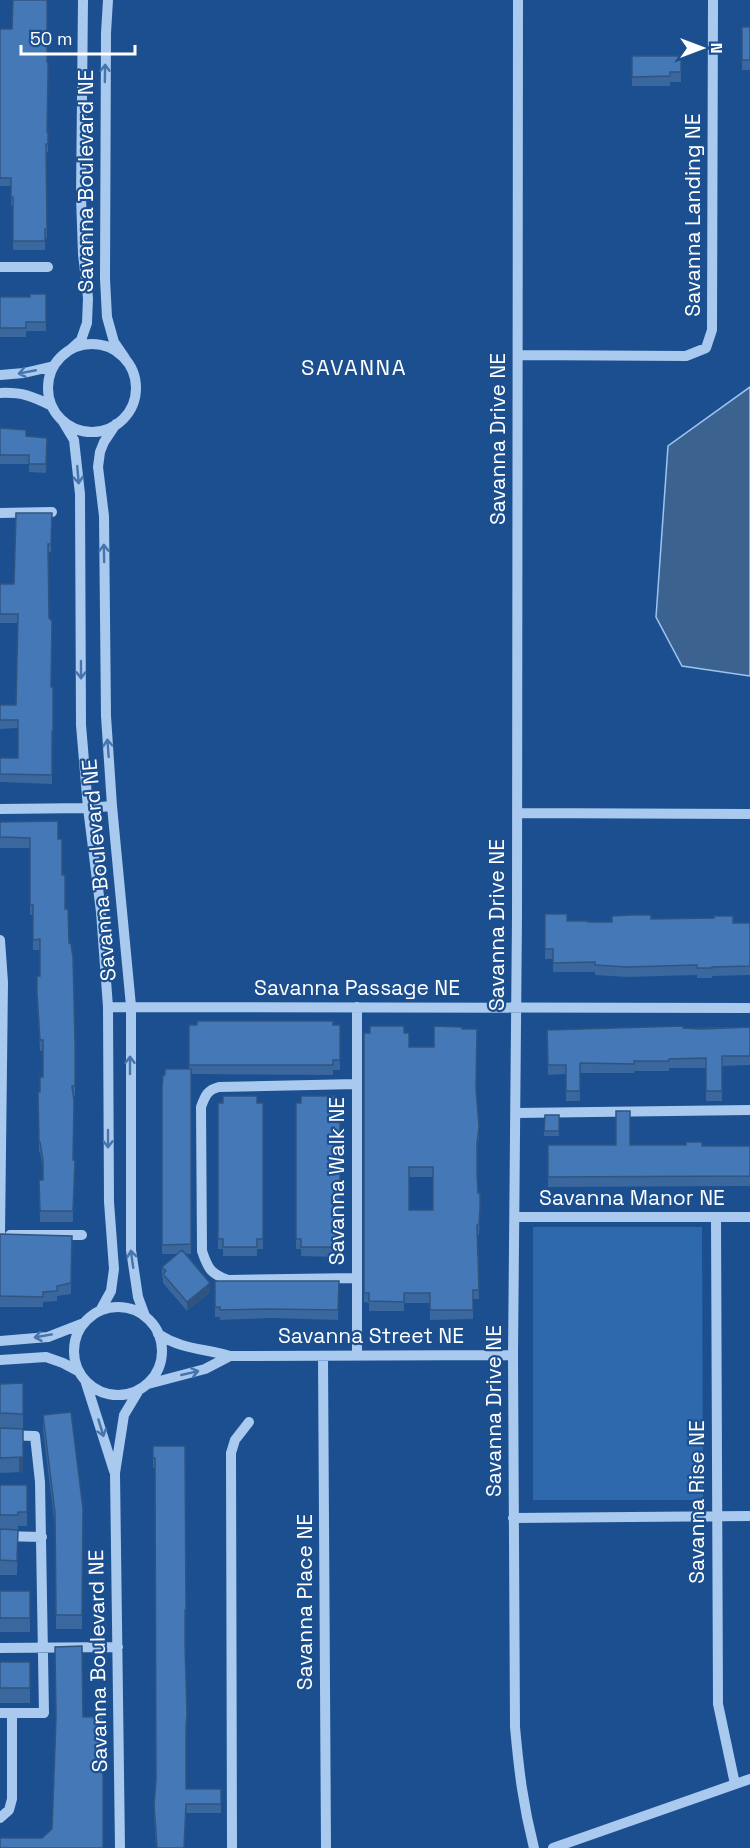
<svg xmlns="http://www.w3.org/2000/svg" width="750" height="1848" viewBox="0 0 750 1848" font-family="'Space Grotesk',sans-serif">
<style>
.green{fill:#2e69ad}
.water{fill:#3c6290;stroke:#9cc4f0;stroke-width:1.5}
.lines{fill:none;stroke-linecap:round;stroke-linejoin:round}
.minor{stroke:#a9c9ee;stroke-width:10}
.wall{fill:#3a679d;fill-rule:evenodd}
.shaded-wall{fill:#305480}
.building{fill:#4478b7;stroke:#305480;stroke-width:1.5;fill-rule:evenodd}
.oneway{stroke:#4674ac}
.labels{text-anchor:middle;stroke-width:4.5;stroke-linejoin:round;paint-order:stroke}
.street-label{font-size:21px;fill:#fff;stroke:#1b4f8f}
.neighbourhood-label{font-size:22px;letter-spacing:1.5px;fill:#fff;stroke:#1b4f8f}
</style>
<rect width="100%" height="100%" fill="#1b4f8f"/>
<path class="green" d="M533 1227H702L703 1500H533Z"/>
<path class="water" d="M750 387V676L682 666 656 617 668 446Z"/>
<g class="lines">
<path class="minor" d="M108 0 106 33 105 279 107 317 114 342 125 358
M518 0 517 916 513 1355 515 1727C519 1771 523 1805 534 1848
M0 267H48
M48 388a44 44 0 1 1 88 0a44 44 0 1 1-88 0Z
M71 349 81 340 87 323 88 298 83 254 81 197 83 0
M518 355 686 356 706 348 712 330 713 0
M0 375 24 373 54 366
M0 393C22 392 32 396 52 406
M62 420 74 440 80 494 81 725 88 808 101 912 108 1007 109 1202 114 1269 111 1291 100 1311
M116 424 104 442 100 452 98 467 104 516 106 716 112 806 131 1006V1250L138 1297 145 1316
M0 513 52 512
M0 809 88 808 112 806
M517 813 750 814
M0 940 3 982 0 1235
M108 1007 750 1008
M357 1007V1356
M357 1084 219 1087C207 1090 205 1096 201 1107L202 1251C208 1269 211 1274 228 1280L357 1278
M516 1113 750 1110
M515 1217H750
M716 1218 718 1704 735 1784
M10 1235H82
M74 1351a44 44 0 1 1 88 0a44 44 0 1 1-88 0Z
M158 1334C183 1350 203 1348 230 1356L513 1355
M0 1341 48 1337 84 1323
M323 1356 326 1848
M0 1360 46 1357 63 1363 78 1371
M86 1383 114 1471
M148 1384 205 1369 230 1356
M0 1435 35 1436 40 1482 44 1713H0
M513 1518 750 1516
M0 1536 42 1537
M0 1648 118 1647
M0 1818 9 1810 12 1799V1713
M120 1848 115 1473 124 1415 139 1390
M232 1848 231 1453 235 1440 249 1422
M553 1848 750 1779"/>
</g>
<path class="wall" d="M742 27H750V70H742Z
M0 29 47 132 48 141V152H46L47 238H45V250H13V206H11V186H0Z
M632 56H681V82H670V86H632Z
M46 294V331H26V337H0V297H30Z
M0 428 26 436 47 438 46 473 29 472V464H0Z
M52 513 51 552H48L49 618 51 687H53V740H52V784L0 782V758H18V728L0 729V705H16L18 623H0V584H14Z
M0 822 58 839 69 943 75 1044V1096H73V1222H40L39 1180H43V1171L40 1152H39L38 1092H40L43 1077V1051H40L37 1003V976H40V950H33V915H30V848H0Z
M545 914 567 921 588 922H612L651 919 733 923H750V975L712 976V978H697V975L627 977 595 975V972H553V959H545Z
M189 1025H340V1070H333V1075L191 1074V1254H186L210 1292 187 1311 163 1283V1278L162 1277V1267L177 1254H162L163 1075 189 1069Z
M750 1027V1065L722 1066V1101H706V1068H669V1071H634V1073H580V1101H566V1074L548 1075 547 1030Z
M462 1029 476 1090 479 1136 477 1153 478 1193 480 1218 479 1235H477L479 1299H473V1319L430 1320V1303H404V1311H369V1303L364 1302V1033H404L409 1047H434ZM409 1177H433V1210H409Z
M218 1103H263V1249H257V1256H223V1249H218Z
M296 1103 340 1104V1249H335V1257L301 1256V1249H296Z
M545 1115H559V1136H544Z
M548 1145 750 1146V1186L548 1187Z
M0 1234 72 1236 71 1294 57 1296V1301L43 1302V1307H0Z
M215 1281H339L338 1320 270 1318 220 1320V1317H215Z
M23 1383V1428H0V1384Z
M43 1415 83 1509 82 1629H56L55 1527 43 1430Z
M0 1428 23 1429V1472L0 1473Z
M153 1446H185L186 1620H185V1644L187 1725 186 1736V1789H221V1813H186L156 1848 154 1815 156 1780 155 1468H153Z
M0 1485H27V1526H18V1529H9L18 1544 17 1575H0Z
M0 1591H30V1632H0Z
M0 1662H30V1703H0Z"/>
<path class="shaded-wall" d="M210 1283V1292L187 1311V1302Z
M23 1457V1472L19 1473V1458Z"/>
<path class="building" d="M13 0H47V62H48V76L47 132H48V144H46L47 229H45V241H13V197H11V178H0V29H12Z
M742 27H750V60H742Z
M632 56H681V72H670V76L632 77Z
M30 294H46V322H26V328H0V297H30Z
M0 428 26 430V436L47 438 46 464H29V455H0Z
M16 513H52L51 544H48L49 618 52 621 51 687H53V731H52V775L0 774V758H18V720H0V705H16L18 614H0V584H14Z
M58 821V839H62V875H65V909H68L69 943 71 944 73 957 75 1044V1086H72L74 1101 73 1160H75L73 1211H40L39 1180H43V1161L40 1142H39L38 1092H40V1077H43V1040H40L37 993V976H40V939L33 940V905H30V838L0 837V822Z
M545 914H567V921H588V922H612V916L632 915H651V919L714 918V916H733V923H750V966L712 967V968H697V965L627 967 595 965V962L553 963V949H545Z
M197 1021H333V1025H340V1060H333V1065H189V1025H197Z
M370 1026H404V1033H409V1047H434V1026L462 1027V1029H477L476 1088 479 1127 477 1143V1173L478 1193H480V1208L479 1225H477L479 1290H473V1310H430V1293H404V1302L369 1301V1293H364V1033H370ZM409 1167H433V1210H409Z
M683 1026V1028L702 1029 750 1027V1056H722V1091H706V1058L669 1059V1061H634V1064L580 1063V1091H566V1065H548L547 1030Z
M165 1069H191V1244L162 1245V1088L163 1075H165Z
M223 1096H257V1103H263V1239H257V1247H223V1239H218V1103H223Z
M301 1096H336V1104H340V1239H335V1247H301V1239H296V1103H301Z
M616 1111H630V1145H686V1142H702V1146H750V1176L548 1177V1145H616Z
M545 1115H559V1131H544Z
M0 1234 72 1236 71 1283 57 1286V1291L43 1292V1297L0 1296Z
M182 1250 210 1283 187 1302 163 1274 166 1271 162 1267Z
M215 1281H339L338 1310 270 1309 220 1310V1307H215Z
M23 1383V1414L0 1413V1384Z
M71 1412 83 1509 82 1615H56L55 1513 43 1415Z
M0 1428 23 1429V1457L0 1458Z
M153 1446H185L186 1610H185V1644L187 1715 186 1726V1789H221V1804H186L184 1848H157L154 1805 156 1780 155 1458H153Z
M0 1485H27V1512H18V1515H0Z
M0 1529 18 1530 17 1561 0 1560Z
M0 1591H30V1618H0Z
M82 1646 83 1717H103V1848H0V1838H42L52 1829 56 1718 55 1647Z
M0 1662H30V1688H0Z"/>
<defs><path id="oneway-shaft" d="M-6 0H5M1.5-3L5.5 0L1.5 3" fill="none" stroke-width="1.6" stroke-linecap="round" stroke-linejoin="round" transform="scale(1.5)"/></defs>
<g class="oneway">
<use href="#oneway-shaft" transform="translate(105 73) rotate(-89)"/>
<use href="#oneway-shaft" transform="translate(27 372) rotate(169)"/>
<use href="#oneway-shaft" transform="translate(78 475) rotate(85)"/>
<use href="#oneway-shaft" transform="translate(104 553) rotate(-91)"/>
<use href="#oneway-shaft" transform="translate(81 670) rotate(90)"/>
<use href="#oneway-shaft" transform="translate(108 748) rotate(-94)"/>
<use href="#oneway-shaft" transform="translate(130 1065) rotate(-90)"/>
<use href="#oneway-shaft" transform="translate(108 1139) rotate(90)"/>
<use href="#oneway-shaft" transform="translate(132 1259) rotate(-98)"/>
<use href="#oneway-shaft" transform="translate(43 1336) rotate(170)"/>
<use href="#oneway-shaft" transform="translate(190 1373) rotate(-13)"/>
<use href="#oneway-shaft" transform="translate(101 1428) rotate(73)"/>
</g>
<g class="labels">
<g class="street-label">
<text transform="translate(86 181) rotate(-90)" y="7">Savanna Boulevard NE</text>
<text transform="translate(693 215) rotate(-90)" y="7">Savanna Landing NE</text>
<text transform="translate(498 439) rotate(-90)" y="7">Savanna Drive NE</text>
<text transform="translate(99 870) rotate(-95)" y="7">Savanna Boulevard NE</text>
<text transform="translate(497 925) rotate(-90)" y="7">Savanna Drive NE</text>
<text x="357" y="995">Savanna Passage NE</text>
<text transform="translate(337 1181) rotate(-90)" y="7">Savanna Walk NE</text>
<text x="632" y="1205">Savanna Manor NE</text>
<text x="371" y="1343">Savanna Street NE</text>
<text transform="translate(494 1411) rotate(-90)" y="7">Savanna Drive NE</text>
<text transform="translate(697 1502) rotate(-90)" y="7">Savanna Rise NE</text>
<text transform="translate(305 1602) rotate(-90)" y="7">Savanna Place NE</text>
<text transform="translate(98 1661) rotate(-91)" y="7">Savanna Boulevard NE</text>
</g>
<g class="neighbourhood-label">
<text x="354" y="375">SAVANNA</text>
</g>
</g>
<g transform="translate(702 48) rotate(90)" stroke="#1b4f8f" stroke-width="4.5" paint-order="stroke">
<path d="M0-4.5L10 22L0 15L-10 22Z" fill="#ffffff"/>
<text y="-9" font-size="16" font-weight="bold" text-anchor="middle" fill="#ffffff">N</text>
</g>
<path d="M21 45v9h114v-9" fill="none" stroke="#ffffff" stroke-width="3"/>
<text x="30" y="45" font-size="18" fill="#ffffff" stroke="#1b4f8f" stroke-width="4.5" paint-order="stroke">50 m</text>
</svg>
